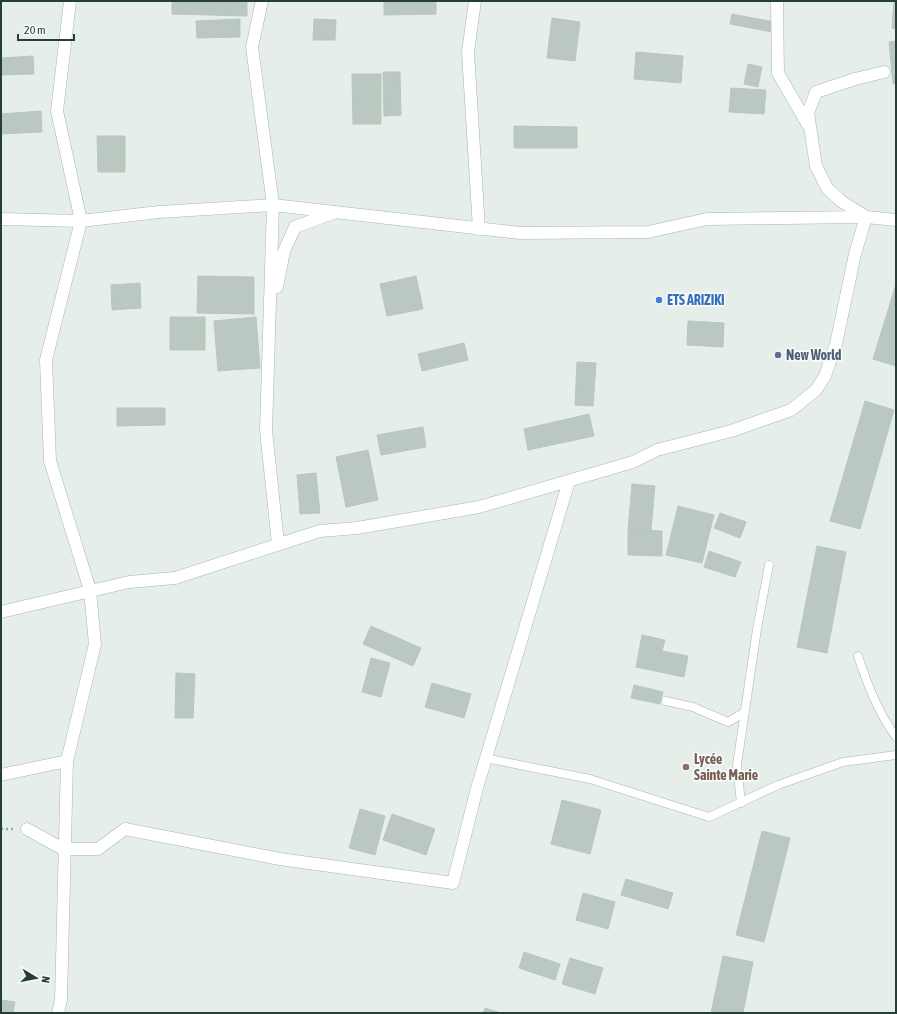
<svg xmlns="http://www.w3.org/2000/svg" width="897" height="1014" viewBox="0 0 897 1014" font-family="'Asap Condensed',sans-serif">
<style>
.building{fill:#bbc8c2;stroke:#b9c7bf}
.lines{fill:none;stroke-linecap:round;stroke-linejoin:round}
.lane-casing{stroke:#a9b6af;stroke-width:9}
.street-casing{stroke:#a9b6af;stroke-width:13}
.path{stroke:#89af9f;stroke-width:2.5;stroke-dasharray:2 3;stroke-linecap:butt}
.lane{stroke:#fff;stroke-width:8}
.street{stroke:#fff;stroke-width:12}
.shop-dot{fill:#3f7fe0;stroke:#f6faf8;stroke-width:1.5}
.service-dot{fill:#5c6f8a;stroke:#f6faf8;stroke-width:1.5}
.education-dot{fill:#8d6e63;stroke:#f6faf8;stroke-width:1.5}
.labels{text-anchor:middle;stroke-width:3.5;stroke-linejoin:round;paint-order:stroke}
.shop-label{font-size:14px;font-weight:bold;fill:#366cbe;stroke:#f6faf8;text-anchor:start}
.service-label{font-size:14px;font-weight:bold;fill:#4e5e75;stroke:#f6faf8;text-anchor:start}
.education-label{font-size:14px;font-weight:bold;fill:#785e54;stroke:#f6faf8;text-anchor:start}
</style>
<rect width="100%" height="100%" fill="#e6eee9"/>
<path class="building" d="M172 1H247V16L172 14Z
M384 1H436V14L384 15Z
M894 1H896V29L892 28Z
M732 14 774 22 772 32 730 24Z
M552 18 580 22 575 61 547 58Z
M240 19V37L197 38 196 21Z
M314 19 336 20 335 40H313Z
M896 41V84H893L889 42Z
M636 52 683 56 681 83 634 79Z
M33 56 34 74 1 75V58Z
M748 64 762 67 758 87 744 84Z
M383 72H400L401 115 384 116Z
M352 74H381V124H353Z
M731 88 766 90 764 114 729 112Z
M41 111 42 132 1 134V114Z
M514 126 577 127V148H514Z
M97 136H125V172H98Z
M198 276 254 277V314L197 313Z
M416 276 423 309 387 316 380 284Z
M140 283 141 308 112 310 111 285Z
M896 284V366L873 359Z
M170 317H205V350H170Z
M256 317 260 368 218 371 214 321Z
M688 321 724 323 723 347 687 345Z
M464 343 468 360 422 371 418 354Z
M577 362 596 363 593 406 575 405Z
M865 401 894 410 860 529 830 521Z
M117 408H165V425L117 426Z
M589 414 594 436 528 450 524 429Z
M423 427 426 447 381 455 377 435Z
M368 450 378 500 346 507 336 457Z
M316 473 320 513 300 514 297 475Z
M632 484 655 486 651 530H628Z
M678 506 714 515 702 563 666 555Z
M720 513 746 522 740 538 714 528Z
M628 530 662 531V556L628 555Z
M817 546 846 552 827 653 797 647Z
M709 551 741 562 735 577 704 567Z
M371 626 421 648 413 666 363 644Z
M642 635 665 640 662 651 688 656 684 677 636 667Z
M371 658 390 663 381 697 362 692Z
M176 673 195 674 193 718H175Z
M432 683 471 694 464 718 425 707Z
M634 685 663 692 660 704 631 698Z
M562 800 601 810 590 854 551 844Z
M360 809 385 816 375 855 349 848Z
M392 814 435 829 426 855 383 840Z
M762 831 790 838 764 942 736 935Z
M626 879 673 893 668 909 621 895Z
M583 893 615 902 608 929 576 920Z
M524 952 560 964 555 980 519 968Z
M723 956 753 962 743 1013H711Z
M570 958 603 968 595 994 562 984Z
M1 1000 15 1002 13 1013H1Z
M485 1008 501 1013H483Z"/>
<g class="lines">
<defs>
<path id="lane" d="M858 656C868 686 878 712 896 737
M666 701 693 707 728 722 745 712
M485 758 590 779 709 817 778 785 843 762 896 755
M741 803 737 765 757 629 769 565"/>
<path id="street" d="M262 1 252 47 273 205 266 430 278 544
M475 1 468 52 479 229
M777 1 778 73 808 125
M1 219 81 221 159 212 273 205 520 233 648 232 707 219 866 217 896 220
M277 287 284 251 295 227 333 213
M1 612 129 582 175 578 320 531 357 528 479 507 633 462 657 450 731 431 791 410 816 390 825 376 836 344 855 254 866 217 841 201 827 188 816 166 808 113 816 92 855 79 884 72
M1 775 67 761
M27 829 63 849H98L125 829 280 859 453 883 477 788 569 481
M58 1013 61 1000 67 761 95 644 90 590 50 461 46 360 81 221 57 111 70 1"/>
</defs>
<use href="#lane" class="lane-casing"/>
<use href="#street" class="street-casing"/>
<path class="path" d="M1 829H13"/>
<use href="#lane" class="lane"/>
<use href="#street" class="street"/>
</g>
<circle class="shop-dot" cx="659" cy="300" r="4"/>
<circle class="service-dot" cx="778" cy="355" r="4"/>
<circle class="education-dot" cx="686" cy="767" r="4"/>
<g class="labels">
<g class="shop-label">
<text x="667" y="305">ETS ARIZIKI</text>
</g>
<g class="service-label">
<text x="786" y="360">New World</text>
</g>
<g class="education-label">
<text x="694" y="764">Lycée<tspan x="694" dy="16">Sainte Marie</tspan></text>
</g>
</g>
<rect width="897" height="1014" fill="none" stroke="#263f35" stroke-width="4"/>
<g transform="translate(36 978) rotate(100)" stroke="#f6faf8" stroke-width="3" paint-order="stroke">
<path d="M0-3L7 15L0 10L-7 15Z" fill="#263f35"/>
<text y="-6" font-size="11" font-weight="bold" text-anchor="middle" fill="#263f35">N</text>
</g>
<path d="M18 34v6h56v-6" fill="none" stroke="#263f35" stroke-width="2"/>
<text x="24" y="34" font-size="12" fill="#263f35" stroke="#f6faf8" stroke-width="3" paint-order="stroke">20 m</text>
</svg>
